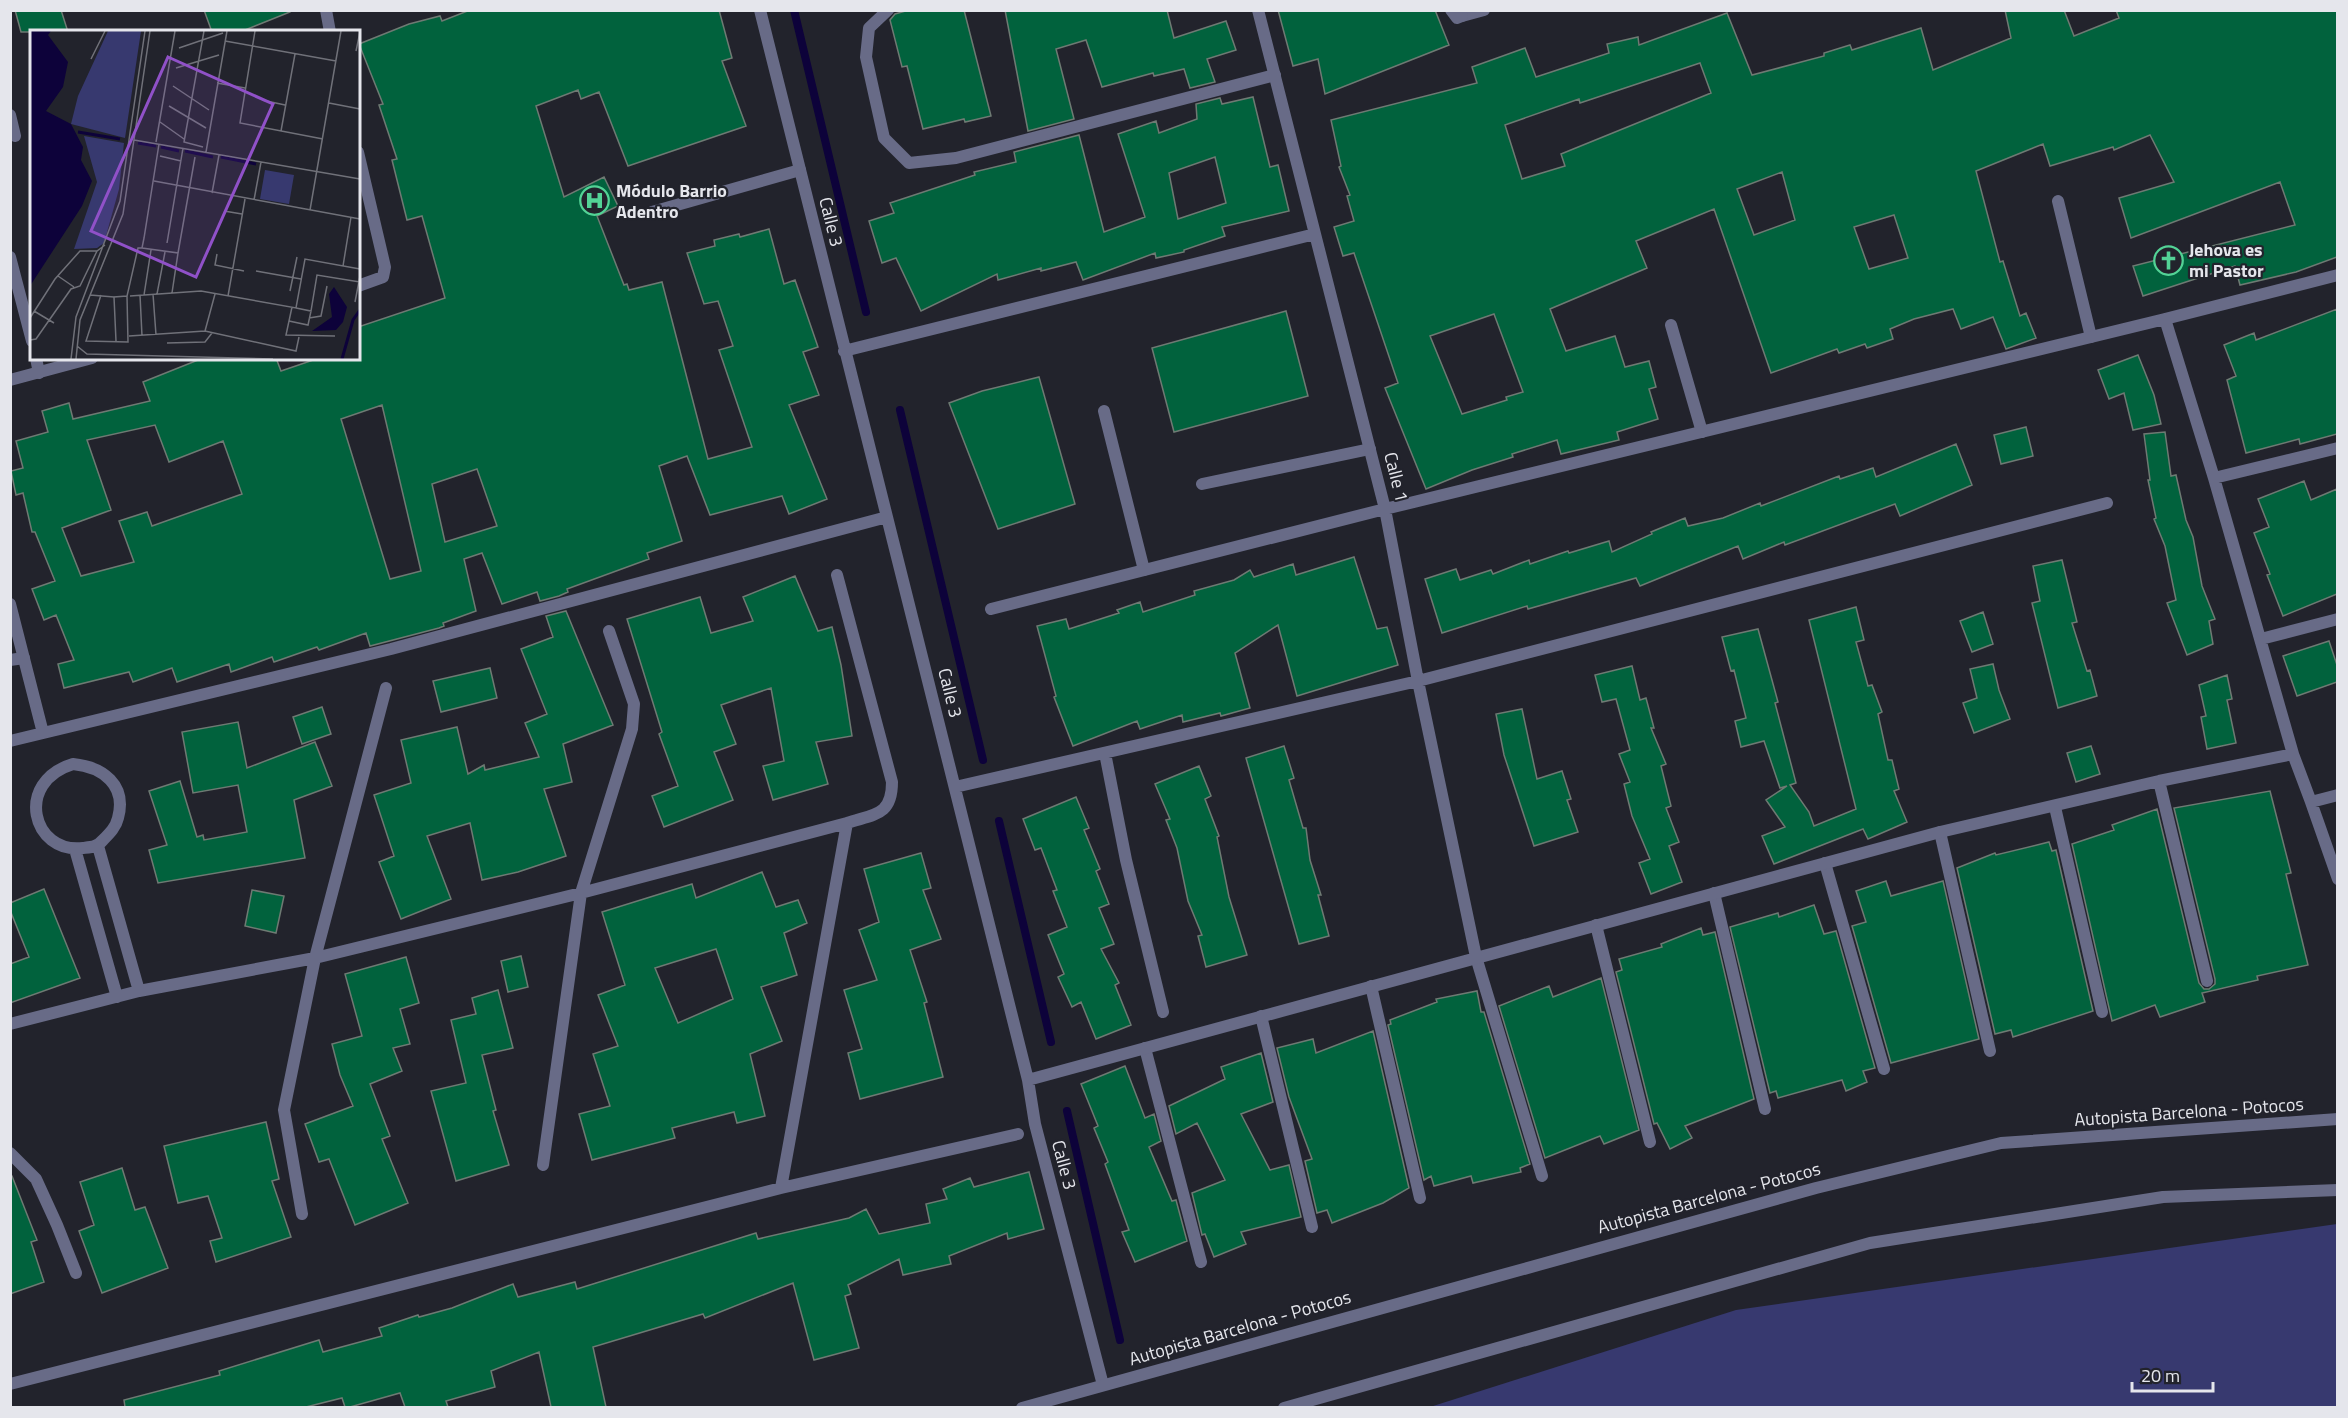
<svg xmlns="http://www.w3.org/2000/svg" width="2348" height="1418" viewBox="0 0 2348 1418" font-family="'Titillium Web',sans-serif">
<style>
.grass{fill:#37396f}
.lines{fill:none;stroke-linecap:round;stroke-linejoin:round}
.stream{stroke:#0d023a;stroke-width:8}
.building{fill:#01623d;stroke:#6e7a73;stroke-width:1.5;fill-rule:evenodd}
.service{stroke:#686b87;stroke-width:12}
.minor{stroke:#686b87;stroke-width:12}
.tertiary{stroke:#686b87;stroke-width:12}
.labels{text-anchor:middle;stroke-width:4.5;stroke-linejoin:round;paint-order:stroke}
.poi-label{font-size:18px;font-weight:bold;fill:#e5e6ec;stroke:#22232c;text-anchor:start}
.street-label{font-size:18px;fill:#e5e6ec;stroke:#22232c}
.inset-river{fill:none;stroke:#0d023a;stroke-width:3}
.inset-road{fill:none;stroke:#707179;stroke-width:1.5}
.view{fill:#9051c8;fill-opacity:0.15;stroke:#9051c8;stroke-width:3}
.inset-edge{fill:none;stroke:#e5e6ec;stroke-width:3}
</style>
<rect width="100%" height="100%" fill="#22232c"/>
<path class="grass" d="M2337 1224V1407H1430L1736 1310Z"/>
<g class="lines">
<path class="stream" d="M794 10 866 312
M900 410 983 760
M999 821 1051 1042
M1067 1111 1120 1340"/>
</g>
<path class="building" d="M15 10H61L68 32H21Z
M204 10H290V12L240 32H212Z
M470 10H719L732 58 722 61 746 126 628 166 599 92 581 99 578 90 536 106 564 197 604 177 618 206 597 216 624 285 627 284 629 290 662 282 708 459 752 447 719 350 733 346 718 301 704 304 687 253 715 246 714 240 739 234 740 237 769 229 784 284 795 280 818 347 803 352 819 395 789 405 827 499 789 514 782 496 710 515 687 456 659 466 682 541 647 553 649 559 567 589 568 592 559 596 540 601 537 592 502 604 482 553 464 559 476 611 443 623 444 626 439 628 370 646 366 633 319 650 317 647 274 662 272 657 231 672 229 664 177 682 172 668 133 682 129 672 64 688 58 664 74 660 56 615 44 620 32 589 55 581 35 532H32L23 493 16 495 11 471 23 468 16 441 48 432 42 411 69 403 73 419 150 401 143 382 203 358H276L281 371 319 358H358V327L445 298 422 216 407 220 392 160 397 159 379 105 383 104 359 44 409 24 440 16 442 21ZM382 405 421 571 390 579 341 419ZM155 425 169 462 223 441 242 494 152 526 147 512 119 521 134 562 81 576 62 528 111 510 87 440ZM477 469 497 526 445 542 432 484Z
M909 10H964L991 116 965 122 964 119 923 129 907 66 902 67 890 20 895 14Z
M1005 10H1167L1174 38 1226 21 1236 50 1207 59 1215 82 1190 88 1184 69 1154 76 1153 73 1102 87 1086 40 1056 49 1074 119 1028 131Z
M1278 10H1435L1449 45 1325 94 1318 59 1293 66Z
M2005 10H2064L2074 36 2119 18 2116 10H2337V257L2296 272 2240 285 2235 266 2143 296 2133 266 2295 225 2280 182 2131 238 2119 198 2174 182 2150 135 2114 150 2113 147 2050 166 2043 144 1976 171 2000 262 2003 261 2020 316 2026 313 2036 338 2006 349 1993 317 1961 329 1953 309 1914 319 1890 329 1893 339 1867 348 1865 344 1839 353 1837 349 1771 373 1714 209 1636 241 1647 268 1550 309 1566 351 1615 336 1625 367 1649 361 1656 387 1649 389 1658 419 1617 432 1619 440 1561 454 1557 440 1512 454 1513 457 1472 470 1426 489 1385 388 1398 383 1354 253 1343 256 1334 227 1354 221 1347 196 1350 195 1339 167 1341 166 1331 120 1477 83 1472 67 1525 48 1536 77 1609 53 1607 44 1638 37 1639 45 1727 13 1752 75 1824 56V53L1850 45 1852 50 1921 28 1933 70 2011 38ZM1700 63 1711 93 1561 154 1565 166 1522 179 1505 125 1579 99 1580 103ZM1782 172 1795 220 1754 235 1737 189ZM1894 215 1908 258 1869 269 1854 227ZM1494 314 1523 392 1506 397 1507 400 1462 414 1430 336Z
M1253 97 1270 167 1278 165 1289 211 1222 227 1225 236 1184 250V252L1156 258 1155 253 1083 280 1076 262 1041 271V268L998 280 997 274 921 311 896 258 882 263 869 221 894 213 890 203 975 175 974 172 1016 162 1014 152 1079 135 1104 232 1145 217 1118 134 1156 121 1159 133 1197 119 1196 104 1220 98 1222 104ZM1215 157 1226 203 1178 219 1169 173Z
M2337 309V434L2300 444 2299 439 2246 453 2227 380 2236 376 2224 345 2254 333 2256 340Z
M1286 311 1308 396 1174 432 1152 348Z
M2138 355 2154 395 2161 424 2133 430 2124 393 2109 399 2098 370Z
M1039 377 1075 504 998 529 949 403 982 391Z
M2026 427 2033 456 2001 464 1994 435Z
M2165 432 2171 476 2176 475 2186 520 2193 537 2202 586 2215 619 2209 621 2213 644 2187 655 2167 603 2176 600 2165 546 2154 519 2156 518 2148 480H2150L2144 434Z
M1956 444 1972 485 1900 516 1895 504 1785 545 1784 542 1743 559 1738 546 1640 586 1636 578 1528 609 1527 606 1442 633 1425 579 1456 569 1460 580 1491 570 1493 574 1529 560 1530 564 1568 551 1569 553 1609 541 1612 552 1652 534 1651 532 1685 518 1688 526 1723 518 1760 503 1761 506 1839 476 1840 479 1873 468 1876 477Z
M2304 481 2311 500 2337 489V594L2283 616 2267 575 2270 574 2254 533 2269 527 2258 499Z
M1354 557 1377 629 1387 627 1398 665 1297 696 1278 625 1235 653 1250 708 1221 716 1220 713 1183 722 1182 715 1140 729 1137 721 1073 746 1054 697 1056 696 1037 626 1066 619 1069 629 1119 613 1117 610 1140 602 1143 612 1195 595 1194 591 1234 580 1250 570 1254 577 1293 564 1296 575Z
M2062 560 2077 622 2072 623 2087 671 2090 670 2097 696 2058 708 2032 603 2040 601 2033 566Z
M795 576 818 631 832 627 841 665 852 736 816 742 828 784 773 800 763 766 784 761 771 688 721 705 736 744 714 752 733 800 664 827 652 796 678 786 659 734 662 732 627 619 700 597 711 633 753 621 743 597Z
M1856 607 1864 640 1856 642 1868 686 1872 685 1882 712 1878 714 1888 760H1892L1899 789 1894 791 1907 822 1868 839 1863 829 1774 864 1762 836 1785 827 1766 800 1787 786 1780 788 1764 741 1741 747 1735 721 1746 718 1734 670 1731 671 1722 637 1758 629 1778 702 1775 703 1796 783 1790 785 1809 812 1814 826 1856 809 1809 620Z
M566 611 613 725 563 744 572 782 544 789 566 856 518 872 482 880 470 823 427 836 451 899 401 919 379 862 394 856 374 795 411 783 401 740 457 727 468 774 484 765 485 770 539 757 525 723 547 714 521 649 553 637 546 616Z
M1983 612 1993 644 1972 652 1960 621Z
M2329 641 2337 665V682L2297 696 2283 656Z
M1993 664 1999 690 2010 719 1974 733 1963 703 1977 698 1970 669Z
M1632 666 1640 700 1646 698 1654 728H1651L1666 764 1661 766 1671 806 1666 808 1679 842 1669 846 1682 882 1651 894 1639 863 1650 859 1632 816 1624 784 1630 782 1619 754 1630 750 1616 699 1602 702 1595 675Z
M490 668 497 698 441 712 433 681Z
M2227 675 2232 699 2227 700 2236 743 2207 749 2201 717 2206 716 2199 685Z
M322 707 331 734 302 744 293 717Z
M1522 709 1537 779 1562 771 1571 799 1567 800 1578 832 1534 846 1504 755 1496 714Z
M238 722 247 768 315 742 332 786 294 800 305 858 158 883 149 850 167 845 149 791 180 781 197 837 203 835 204 840 247 832 238 785 193 793 182 732Z
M1284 746 1294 778 1289 780 1303 828H1306L1310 860 1321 895H1318L1329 936 1299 944 1246 758Z
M2091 746 2100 774 2076 782 2067 753Z
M1199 766 1211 796 1205 799 1219 836 1217 837 1229 897 1247 955 1206 967 1198 936 1202 935 1188 901 1177 848 1166 820 1170 819 1155 784Z
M2270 791 2291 873 2286 874 2308 965 2257 976 2258 980 2202 993 2205 1002 2160 1017 2155 1005 2112 1021 2072 844 2114 830 2112 825 2157 809 2199 983 2204 989H2209L2215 984V979L2174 808Z
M1076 797 1089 828 1084 830 1100 869 1096 871 1109 904 1099 908 1114 944 1101 949 1119 983 1115 985 1131 1025 1096 1039 1081 1002 1072 1007 1058 977 1064 974 1048 935 1067 927 1053 891 1057 890 1041 848 1035 850 1023 819Z
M2049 842 2052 851 2056 850 2093 1011 2013 1037 2011 1030 1995 1034 1957 868 1995 853 1996 855Z
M921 853 931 888 923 890 941 939 910 950 927 1002 924 1003 943 1077 860 1099 848 1053 862 1049 844 990 877 980 859 930 879 922 864 869Z
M762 872 776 907 798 900 807 923 784 933 797 975 761 987 782 1041 750 1054 765 1116 737 1123 734 1112 672 1128 675 1138 592 1160 579 1114 610 1106 593 1054 618 1046 598 995 625 985 602 912 692 884 696 898ZM716 949 733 999 678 1023 655 968Z
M1886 881 1891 896 1943 881 1979 1039 1891 1063 1852 926 1866 922 1856 891Z
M44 889 80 978 10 1003V964L29 957 10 910V903Z
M252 890 284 896 276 933 245 926Z
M1814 905 1824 934 1836 931 1875 1068 1863 1071 1867 1082 1846 1091 1842 1080 1778 1098 1776 1091 1770 1093 1730 927 1778 913 1779 917Z
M1701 928 1703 935 1715 932 1754 1099 1685 1126 1692 1138 1670 1149 1657 1123 1654 1124 1616 972 1622 970 1619 959 1662 947 1661 944Z
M521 956 528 987 508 992 501 961Z
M406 957 419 1003 400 1009 410 1044 393 1048 402 1071 370 1084 390 1136 382 1139 408 1203 355 1225 329 1159 319 1162 305 1124 353 1106 340 1075 332 1044 362 1036 345 974Z
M1601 978 1639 1130 1604 1144 1600 1136 1545 1158 1499 1006 1549 986 1553 997Z
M498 990 513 1048 482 1055 496 1110 493 1111 509 1165 456 1181 431 1091 466 1083 451 1020 476 1014 472 998Z
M1477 991 1481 1012H1484L1530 1164 1520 1168 1521 1172 1473 1183 1471 1176 1434 1186 1431 1176 1424 1180 1388 1025 1391 1024 1390 1020 1437 1002 1436 999Z
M1373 1031 1409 1188 1383 1203 1332 1223 1327 1210 1317 1213 1305 1161 1312 1159 1289 1097 1277 1048 1313 1039 1316 1053Z
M1261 1053 1273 1102 1241 1114 1270 1170 1289 1165 1301 1217 1241 1232 1246 1244 1214 1257 1205 1234 1202 1235 1192 1193 1225 1180 1197 1123 1176 1134 1169 1106 1225 1079 1221 1067Z
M1125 1066 1145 1118 1154 1114 1161 1141 1149 1147 1172 1201 1176 1200 1187 1241 1135 1262 1122 1232 1129 1230 1105 1164 1108 1162 1094 1128 1098 1126 1081 1084Z
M266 1122 279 1179 272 1181 291 1237 216 1262 210 1241 222 1238 208 1196 178 1203 164 1146Z
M122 1168 135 1210 145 1207 168 1268 102 1293 79 1231 94 1225 80 1182Z
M1029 1172 1044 1229 1008 1239 1007 1233 949 1256 951 1264 903 1275 899 1259 848 1285 851 1294 845 1296 859 1348 814 1360 793 1283 705 1318 703 1314 593 1347 606 1407H551L539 1352 491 1371 495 1387 446 1401 448 1407H405L400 1393 350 1407H345L342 1398 306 1407H125L124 1400 220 1375 219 1371 319 1340 323 1352 382 1336 379 1328 418 1315 419 1317 452 1308 513 1284 518 1297 575 1282 577 1289 756 1233 758 1239 849 1218 866 1209 879 1234 930 1223 926 1204 947 1199 943 1189 970 1178 974 1187Z
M10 1176H12L37 1240 31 1242 44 1282 10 1294Z"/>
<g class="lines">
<path class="service" d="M888 10 869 28 866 57 884 138 909 163 956 158 1275 75
M1462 16 1484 10
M2058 201 2091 337
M652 212 800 170
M10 257 32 341
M1671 325 1702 432
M36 358 39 373
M1104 411 1144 570
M1202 484 1370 449
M10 660 24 658
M2055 807 2102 1012
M1940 832 1990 1051
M1825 863 1884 1069
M1714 893 1765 1109
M1596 925 1650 1142
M1476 957 1542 1176
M1371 986 1420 1198
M1261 1016 1312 1227
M1145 1048 1201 1262"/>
<path class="minor" d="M326 10 330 32
M760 10 1028 1080 1035 1124 1103 1385
M1258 10 1385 509 1418 681 1476 957
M1451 10 1457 18 1462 16
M10 115 15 136
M358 152 385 267 383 277 358 286
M844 351 1315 234
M10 380 92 358
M2214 478 2338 448
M10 604 43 733
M991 609 1385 509 2165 319
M2261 639 2338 619
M10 741 391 649 887 517
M1105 753 1126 860 1163 1012
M2293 754 2214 478 2165 319 2338 275
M73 764C103 767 127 785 118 818 116 827 110 833 103 840 97 847 92 847 83 848 32 854 14 782 73 764Z
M2159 781 2207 981
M955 787 1418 681 2107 503
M2311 802 2338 879
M98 846 139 991
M75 849 117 997
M10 1024 139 991 315 958 581 893 847 823C874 814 892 816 892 782L837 575
M1028 1080 1940 832 2159 781 2293 754 2311 802 2338 795
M10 1153 36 1179 57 1225 76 1273
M543 1165 581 893 632 729 634 704 609 631
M781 1188 847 823
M302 1214 284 1110 315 958 386 688
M10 1384 781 1188 1018 1134"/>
<path class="tertiary" d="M1022 1408 1816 1188 2001 1143 2338 1119
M1284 1408 1870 1243 2163 1197 2338 1190"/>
</g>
<defs>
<symbol id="hospital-ring" viewBox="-11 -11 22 22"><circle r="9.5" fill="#22232c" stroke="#53d396" stroke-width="1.5"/><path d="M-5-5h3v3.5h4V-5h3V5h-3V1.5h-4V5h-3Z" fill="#53d396"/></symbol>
<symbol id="church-ring" viewBox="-11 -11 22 22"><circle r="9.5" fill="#22232c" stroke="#53d396" stroke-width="1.5"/><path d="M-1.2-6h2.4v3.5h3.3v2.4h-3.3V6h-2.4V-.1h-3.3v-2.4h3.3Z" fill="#53d396"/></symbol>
</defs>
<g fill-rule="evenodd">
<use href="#hospital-ring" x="578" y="184" width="33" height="33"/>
<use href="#church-ring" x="2152" y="244" width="33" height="33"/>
</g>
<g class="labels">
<g class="poi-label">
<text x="616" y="197">Módulo Barrio<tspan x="616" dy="21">Adentro</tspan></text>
<text x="2189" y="256">Jehova es<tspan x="2189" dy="21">mi Pastor</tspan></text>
</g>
<g class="street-label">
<text transform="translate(831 222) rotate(76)" y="6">Calle 3</text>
<text transform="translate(1396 477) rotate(76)" y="6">Calle 1</text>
<text transform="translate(950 693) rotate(76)" y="6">Calle 3</text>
<text transform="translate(2189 1112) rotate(-4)" y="6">Autopista Barcelona - Potocos</text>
<text transform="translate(1064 1165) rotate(75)" y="6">Calle 3</text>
<text transform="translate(1709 1198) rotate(-15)" y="6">Autopista Barcelona - Potocos</text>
<text transform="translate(1240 1328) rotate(-16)" y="6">Autopista Barcelona - Potocos</text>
</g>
</g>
<g transform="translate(30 30)">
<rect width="330" height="330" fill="#22232c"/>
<path d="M78 1H111L95 108 41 94 48 66ZM54 106 94 113 89 159 74 213 67 218 44 219 67 152ZM235 140 264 145 259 174 230 169Z" fill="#37396f"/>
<path d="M0 1H21L18 5 38 32 33 57 16 81 41 94 53 117 51 130 62 151 52 176 0 256ZM304 257 317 277 313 292 306 300 282 301 302 287 299 264Z" fill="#0d023a"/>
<path class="inset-river" d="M48 102 90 109M108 113 126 116M131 117 149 121M155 121 183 127M191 127 226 134M312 329 323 290 330 280"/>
<path class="inset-road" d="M225 1 210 93 293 109M195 11 306 31M149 18 193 3M326 21 330 2M61 29 75 1M146 38 189 25M187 53 215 58M143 56 179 80M232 70 255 75M299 73 330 79M139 76 176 98M130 92 154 109M251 101 265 24M104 110 330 149M126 112 145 1M173 117 154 112 174 1M176 122 197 1M130 126 151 131M124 151 330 189M182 163 189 125M224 170 231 132M280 180 311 1M194 181 212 184M137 213 153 118M112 218 148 223 142 263M148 223 165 127M187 224 185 235 214 241M313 236 321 187M226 241 271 249M28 246 44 257M260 261 267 227M123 264 126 305M127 264 135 222M60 265 84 267M71 265 56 311 98 312 97 266 108 218H112L114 208 129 114M110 265 112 306M114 265 121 220M100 266 171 261 266 278 275 229 330 239M198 266 215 169M325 272 330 246M262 277 256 305 305 306M266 278 281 281 287 245 330 252M4 281 24 293M0 288 25 249 50 221H67L75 215M279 288 291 286 297 256M259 291 278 295 281 281M175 301 185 264M99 306 175 301 266 321 269 307M0 310 6 309 41 259 50 256 67 221M86 311 84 267 97 266M137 313 175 312 182 303M47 316 57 324 243 329M41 329 46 287 90 171 115 1M46 329 50 290 93 184 120 1"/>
<path class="view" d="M138 27 243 74 166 247 61 201Z"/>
<rect width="330" height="330" class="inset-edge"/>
</g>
<rect width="2348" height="1418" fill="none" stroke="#e5e6ec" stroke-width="24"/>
<path d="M2132 1382v9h81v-9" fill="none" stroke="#e5e6ec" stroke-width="3"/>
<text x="2141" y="1382" font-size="18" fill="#e5e6ec" stroke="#22232c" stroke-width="4.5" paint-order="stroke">20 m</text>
</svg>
